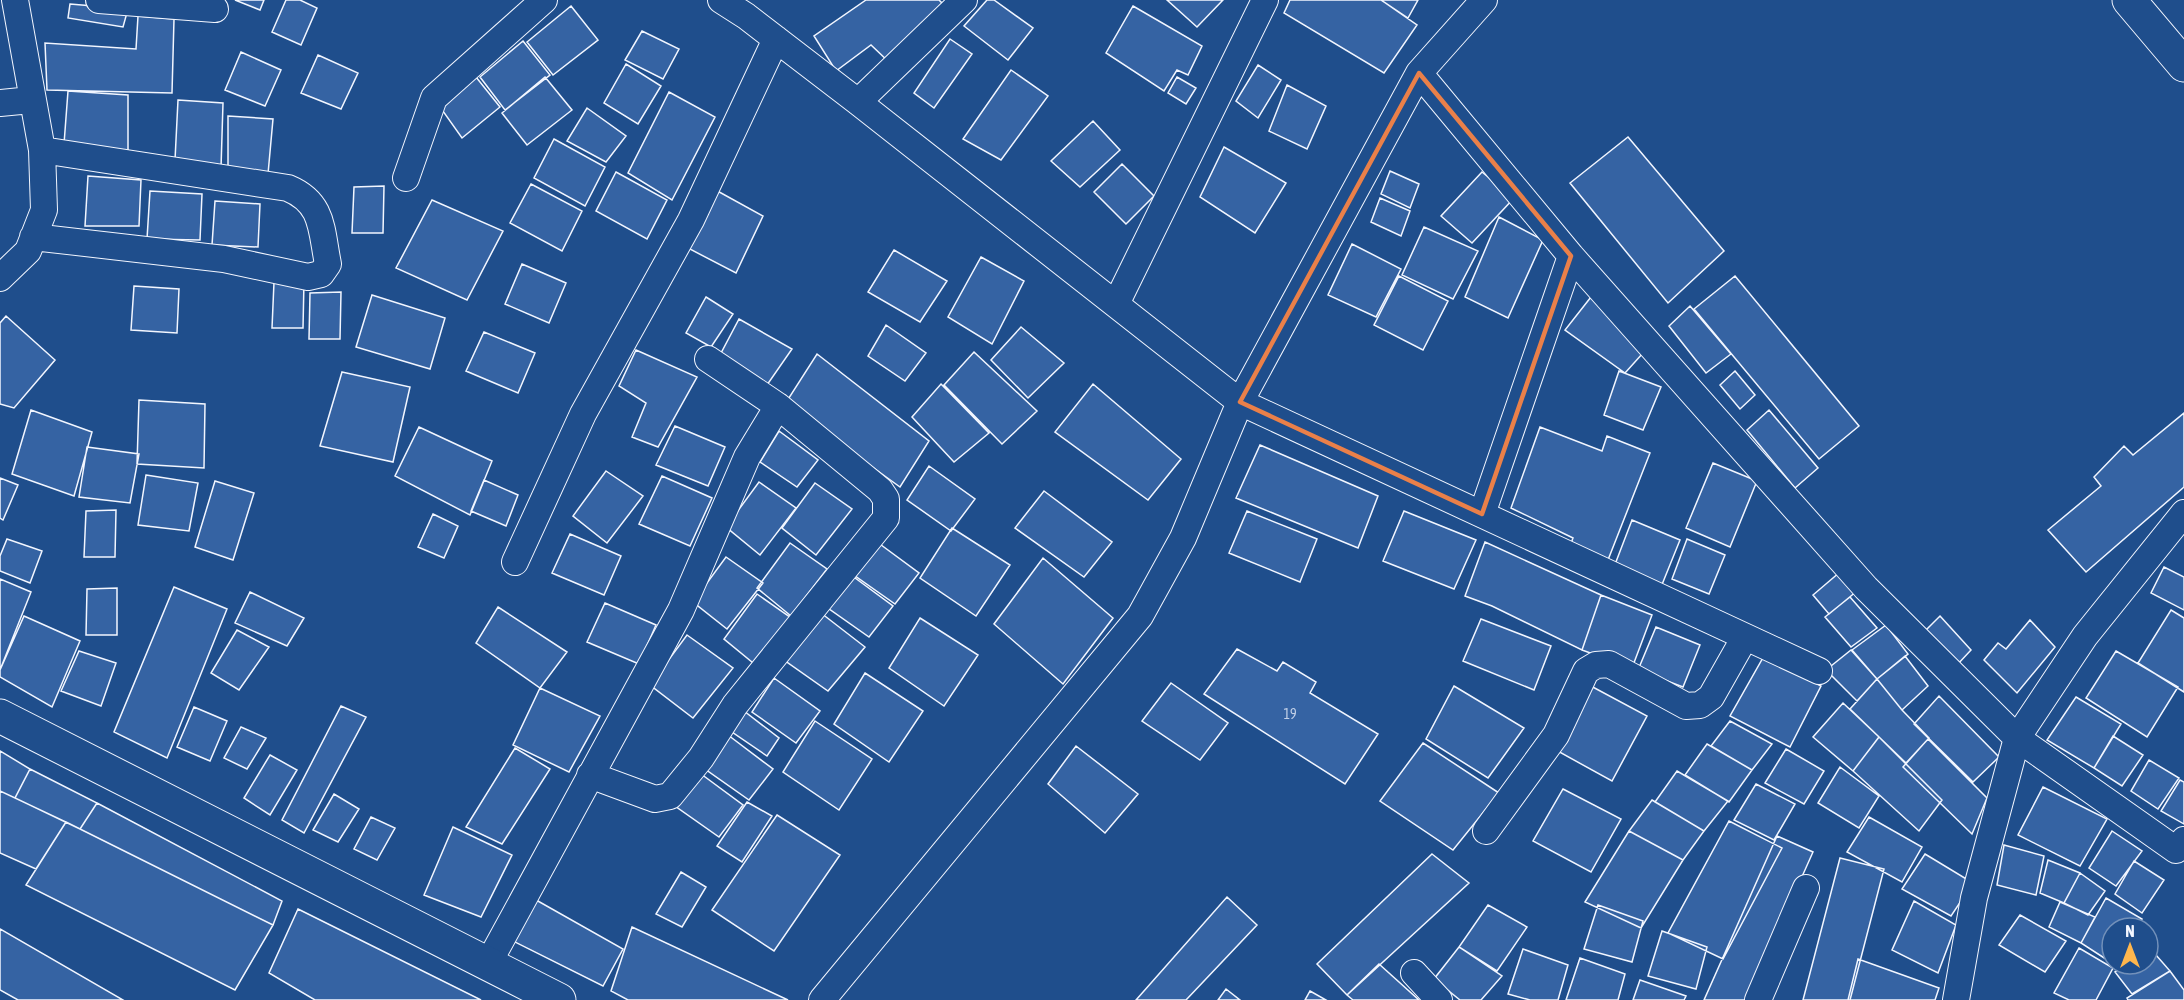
<svg xmlns="http://www.w3.org/2000/svg" width="2184" height="1000" viewBox="0 0 2184 1000" font-family="'Asap Condensed',sans-serif">
<style>
.building{fill:#3563a3;stroke:#f2f6ff;stroke-width:1.5}
.lines{fill:none;stroke-linecap:round;stroke-linejoin:round}
.street-casing{stroke:#f2f6ff;stroke-width:28}
.secondary-casing{stroke:#f2f6ff;stroke-width:35}
.street{stroke:#1f4e8c;stroke-width:26}
.secondary{stroke:#1f4e8c;stroke-width:33}
.marked{fill:none;stroke:#ea8049;stroke-width:4.5;stroke-linejoin:round}
.labels{text-anchor:middle;stroke-width:4.5;stroke-linejoin:round;paint-order:stroke}
.number-label{font-size:14px;fill:#c3d1e8}
</style>
<rect width="100%" height="100%" fill="#1f4e8c"/>
<path class="building" d="M235 0H264L260 10Z
M286 0H300L317 8 301 45 272 32Z
M866 0H939L948 9 891 64 871 45 836 71 814 36Z
M987 0H994L1033 28 1008 60 964 26Z
M1167 0H1223L1197 27Z
M1290 0H1381L1417 25 1384 73 1284 13Z
M1381 0H1418L1408 18Z
M70 4 128 9 123 27 68 18Z
M571 6 598 40 553 75 527 42Z
M1133 6 1202 46 1188 75 1177 70 1164 91 1106 53Z
M138 16 174 19 172 93 47 90 45 43 136 49Z
M642 31 679 49 663 79 625 60Z
M950 39 972 54 934 108 914 93Z
M523 41 550 75 505 110 480 77Z
M241 52 281 70 265 106 225 90Z
M318 55 358 73 341 109 301 93Z
M626 64 661 86 638 124 604 103Z
M1258 65 1281 80 1258 118 1236 101Z
M1011 70 1048 96 1001 160 963 139Z
M476 77 500 107 462 138 440 107Z
M545 77 572 110 527 145 502 113Z
M1177 77 1196 88 1186 104 1168 93Z
M1287 85 1326 106 1307 149 1269 131Z
M68 91 128 95V154L64 144Z
M669 92 715 117 672 200 628 173Z
M178 100 223 103 221 168 175 160Z
M587 108 626 136 606 162 567 141Z
M228 116 273 119 268 174 228 171Z
M1093 121 1120 150 1080 187 1051 161Z
M1628 137 1724 251 1668 303 1570 183Z
M554 139 605 167 585 206 534 178Z
M1224 147 1286 183 1255 233 1200 197Z
M1122 164 1154 196 1126 224 1094 192Z
M1390 171 1419 184 1410 208 1381 194Z
M616 172 667 200 647 239 596 211Z
M1482 172 1514 198 1472 243 1441 216Z
M88 176 141 180 139 226H85Z
M531 184 582 211 562 251 510 223Z
M384 186 383 233H352L354 187Z
M712 188 763 216 736 273 686 247Z
M150 191 202 194 200 240 147 239Z
M1380 198 1410 211 1401 236 1371 222Z
M432 200 503 231 467 300 396 268Z
M215 201 260 204 258 247 212 245Z
M1499 217 1543 240 1508 318 1465 297Z
M1424 227 1478 251 1453 299 1402 275Z
M1352 244 1401 269 1376 317 1328 295Z
M894 250 947 281 920 322 868 292Z
M981 257 1024 281 992 344 948 317Z
M522 264 566 283 549 323 505 304Z
M1399 276 1448 301 1423 350 1374 325Z
M1735 276 1859 426 1819 459 1694 309Z
M304 281 303 328H272L274 282Z
M134 286 179 289 177 333 131 330Z
M341 292 340 339H309L310 293Z
M372 295 445 318 430 369 356 347Z
M706 297 733 314 711 347 686 333Z
M1591 297 1643 353 1625 373 1565 330Z
M1690 306 1731 354 1706 373 1669 326Z
M6 316 55 360 14 408 0 404V323Z
M739 319 792 349 767 385 720 355Z
M886 325 926 353 905 381 868 356Z
M1021 327 1064 363 1028 398 991 360Z
M484 332 535 353 518 393 466 371Z
M636 350 697 377 658 447 632 437 646 403 619 386Z
M974 352 1037 411 1002 444 944 385Z
M817 354 929 441 900 487 785 404Z
M1619 371 1661 387 1643 430 1604 415Z
M1735 371 1755 395 1740 409 1720 385Z
M342 372 410 387 393 462 320 446Z
M941 384 989 433 954 462 912 417Z
M1093 384 1181 459 1148 500 1055 432Z
M139 400 205 404 204 468 137 464Z
M31 410 92 432 74 496 12 474Z
M1769 410 1818 468 1795 488 1747 430Z
M2184 413V487L2086 572 2048 530 2101 486 2094 477 2124 446 2133 455Z
M675 426 725 447 708 486 656 465Z
M419 427 492 461 470 515 395 476Z
M1540 427 1602 451 1607 436 1650 453 1606 565 1569 549 1573 538 1511 508Z
M779 431 818 460 797 487 760 462Z
M1260 445 1378 496 1358 548 1236 498Z
M87 447 139 454 130 503 79 497Z
M1713 463 1757 481 1730 547 1686 528Z
M929 466 975 499 951 531 907 500Z
M606 471 643 496 607 543 573 516Z
M146 475 198 483 189 531 138 525Z
M662 476 712 498 690 546 639 524Z
M0 478 18 485 3 520 0 518Z
M484 480 518 495 506 526 471 511Z
M215 481 254 493 233 560 195 547Z
M759 482 796 508 760 555 726 527Z
M815 483 852 509 816 555 782 528Z
M1044 491 1112 542 1084 577 1015 528Z
M116 510 115 557H84L86 511Z
M1247 511 1317 539 1300 582 1229 553Z
M1404 511 1476 540 1454 589 1383 561Z
M433 514 458 526 444 558 418 547Z
M1632 520 1680 540 1661 587 1614 567Z
M952 528 1010 565 976 616 920 578Z
M570 534 621 556 604 595 552 573Z
M7 539 42 551 30 583 0 571V556Z
M873 539 919 573 895 604 851 573Z
M1687 539 1725 555 1709 594 1672 579Z
M1485 542 1601 595 1582 650 1492 606 1465 596Z
M790 543 827 569 791 616 757 588Z
M726 557 763 583 727 629 693 602Z
M1043 558 1113 618 1063 684 994 624Z
M2164 567 2184 577V610L2151 593Z
M847 572 893 606 869 637 825 606Z
M1840 572 1857 591 1829 614 1813 595Z
M0 579 31 592 0 670Z
M174 587 227 609 167 758 114 732Z
M117 588V635H86L87 589Z
M250 592 304 618 287 646 235 623Z
M757 594 794 620 758 667 724 639Z
M1601 595 1652 615 1632 668 1582 650Z
M1850 597 1877 628 1851 647 1825 617Z
M605 603 656 625 639 664 587 642Z
M498 607 567 652 540 688 476 643Z
M2171 610 2184 618V692L2138 663Z
M821 613 865 647 828 691 784 660Z
M24 616 80 641 52 707 0 677V670Z
M1940 616 1971 650 1957 665 1924 632Z
M920 618 978 655 944 706 889 668Z
M1481 619 1551 646 1534 690 1463 661Z
M2030 620 2055 647 2017 693 1984 660 1998 643 2006 649Z
M1886 625 1908 654 1877 679 1852 650Z
M1656 627 1700 645 1683 687 1638 670Z
M237 630 269 647 239 690 211 673Z
M687 635 733 668 693 718 650 685Z
M1237 649 1277 671 1283 662 1316 682 1310 693 1378 734 1345 784 1204 694Z
M1851 650 1877 679 1857 701 1826 670Z
M79 651 116 663 101 706 61 691Z
M2116 651 2178 687 2147 737 2086 698Z
M1764 656 1821 686 1790 747 1730 716Z
M1905 656 1928 686 1902 710 1877 679Z
M865 673 923 711 889 762 834 724Z
M774 678 820 711 796 743 752 712Z
M1877 679 1902 710 1929 738 1906 763 1850 709Z
M1171 683 1228 723 1200 760 1142 721Z
M1589 685 1647 716 1612 781 1554 749Z
M1454 686 1524 728 1488 778 1426 739Z
M540 688 600 716 569 772 513 745Z
M1939 696 1999 757 1973 782 1914 724Z
M2076 697 2121 724 2094 768 2047 740Z
M1843 703 1879 737 1853 771 1813 737Z
M341 706 366 717 304 833 282 820Z
M194 707 227 721 210 761 177 747Z
M744 711 779 738 767 756 732 732Z
M815 721 872 759 839 810 783 772Z
M1730 721 1772 744 1752 770 1711 746Z
M241 727 266 738 247 769 224 758Z
M728 735 773 769 749 800 705 769Z
M2113 736 2143 755 2122 786 2094 768Z
M1879 737 1942 800 1919 831 1853 771Z
M1928 739 1987 798 1972 834 1903 767Z
M1423 743 1499 793 1453 850 1380 801Z
M1707 744 1752 770 1729 802 1685 775Z
M1076 746 1138 794 1105 833 1048 784Z
M515 748 550 769 502 844 466 827Z
M1786 749 1824 771 1804 804 1765 783Z
M0 751 30 769 15 798 0 791Z
M270 755 297 770 270 815 244 798Z
M2149 760 2179 778 2158 809 2131 791Z
M1840 767 1879 796 1859 828 1818 803Z
M30 769 97 803 80 829 15 798Z
M697 771 743 805 719 837 675 806Z
M1677 771 1728 801 1704 831 1655 802Z
M2180 780 2184 782V824L2161 811Z
M1756 784 1795 804 1774 840 1734 820Z
M2043 787 2107 819 2080 866 2018 835Z
M1563 789 1621 819 1591 872 1533 841Z
M0 791 66 822 36 869 0 853Z
M334 794 359 809 338 842 313 830Z
M1652 800 1704 831 1683 860 1629 831Z
M747 802 772 816 742 862 717 846Z
M97 803 282 901 273 925 80 829Z
M777 815 840 855 774 951 712 910Z
M371 817 395 828 377 860 354 849Z
M1869 817 1922 847 1902 882 1847 852Z
M1729 821 1782 848 1723 959 1668 933Z
M66 822 273 925 235 990 26 885Z
M453 827 512 855 481 917 424 895Z
M1629 831 1683 860 1641 928 1585 902Z
M2112 831 2142 851 2116 886 2089 868Z
M1777 836 1813 852 1747 1000H1704Z
M2004 845 2044 856 2036 895 1997 885Z
M1432 854 1469 883 1347 995 1317 964Z
M1925 854 1973 883 1951 916 1902 889Z
M1840 858 1884 869 1850 1000H1803Z
M2048 860 2080 873 2064 903 2040 893Z
M2134 861 2164 880 2142 913 2115 894Z
M681 872 706 887 682 927 656 914Z
M2080 873 2105 891 2088 915 2064 903Z
M529 896 623 949 603 986 507 938Z
M1227 897 1257 925 1186 1000H1136Z
M2106 898 2142 919 2137 928H2112V963L2081 943Z
M1914 901 1956 925 1938 973 1892 950Z
M2060 902 2095 917 2081 943 2049 927Z
M1488 905 1527 927 1497 971 1459 947Z
M1598 905 1643 921 1632 962 1584 949Z
M298 909 481 1000H315L269 973Z
M2020 915 2066 941 2045 972 1999 945Z
M632 927 788 1000H628L611 991Z
M0 929 123 1000H18L0 990Z
M1662 931 1707 947 1696 989 1648 976Z
M1459 947 1502 976 1481 1000H1460L1434 979Z
M2149 947 2170 971 2132 994 2115 972 2126 964H2148Z
M2079 948 2113 968 2096 1000H2069L2054 993Z
M1523 949 1568 965 1558 1000H1530L1508 994Z
M1580 958 1625 974 1618 1000H1566Z
M1858 959 1939 988 1935 1000H1848Z
M1379 964 1419 1000H1353L1347 995Z
M2170 971 2184 990V1000H2128L2127 998Z
M1640 980 1686 996 1684 1000H1633Z
M1226 989 1240 1000H1218Z
M1310 991 1326 1000H1305Z"/>
<g class="lines">
<defs>
<path id="street" d="M99 0 215 9
M721 0 746 16 858 102 1240 402 1819 671
M1419 73 1571 256 1866 588 2017 738 2176 850 2184 840
M858 102 964 0
M0 103 31 100
M406 178 434 98 544 0
M33 237 224 259 308 277 321 274 328 264C321 230 324 203 288 188L42 150
M0 278 28 251 44 210 42 150 15 0
M1116 304 1265 0
M708 359 778 406
M1482 514 1571 256
M515 562 583 414 691 220 776 39
M1486 831 1556 735 1586 671 1596 665 1609 664 1686 706 1700 705 1711 697 1745 637
M488 964 681 610 747 457 778 406 880 490 886 499V518L735 705 701 758 670 796 655 799 590 775
M1414 973 1439 1000
M822 1000 1140 616 1183 538 1240 402 1419 73 1484 0
M1758 1000 1806 888
M1956 1000 1974 898 2017 738 2085 636 2184 513"/>
<path id="secondary" d="M2129 0 2184 65
M0 716 559 1000"/>
</defs>
<use href="#street" class="street-casing"/>
<use href="#secondary" class="secondary-casing"/>
<use href="#street" class="street"/>
<use href="#secondary" class="secondary"/>
</g>
<path class="marked" d="M1419 73 1571 256 1482 514 1240 402Z"/>
<g class="labels">
<g class="number-label">
<text x="1290" y="719">19</text>
</g>
</g>
<g transform="translate(2130 946)"><circle r="28" fill="#1f4e8c" stroke="#7391ba" stroke-width="1.5"/>
<path d="M0-4.5L10 22L0 15L-10 22Z" fill="#ffb74d"/>
<text y="-9" font-size="16" font-weight="bold" text-anchor="middle" fill="#f2f6ff">N</text>
</g>
</svg>
